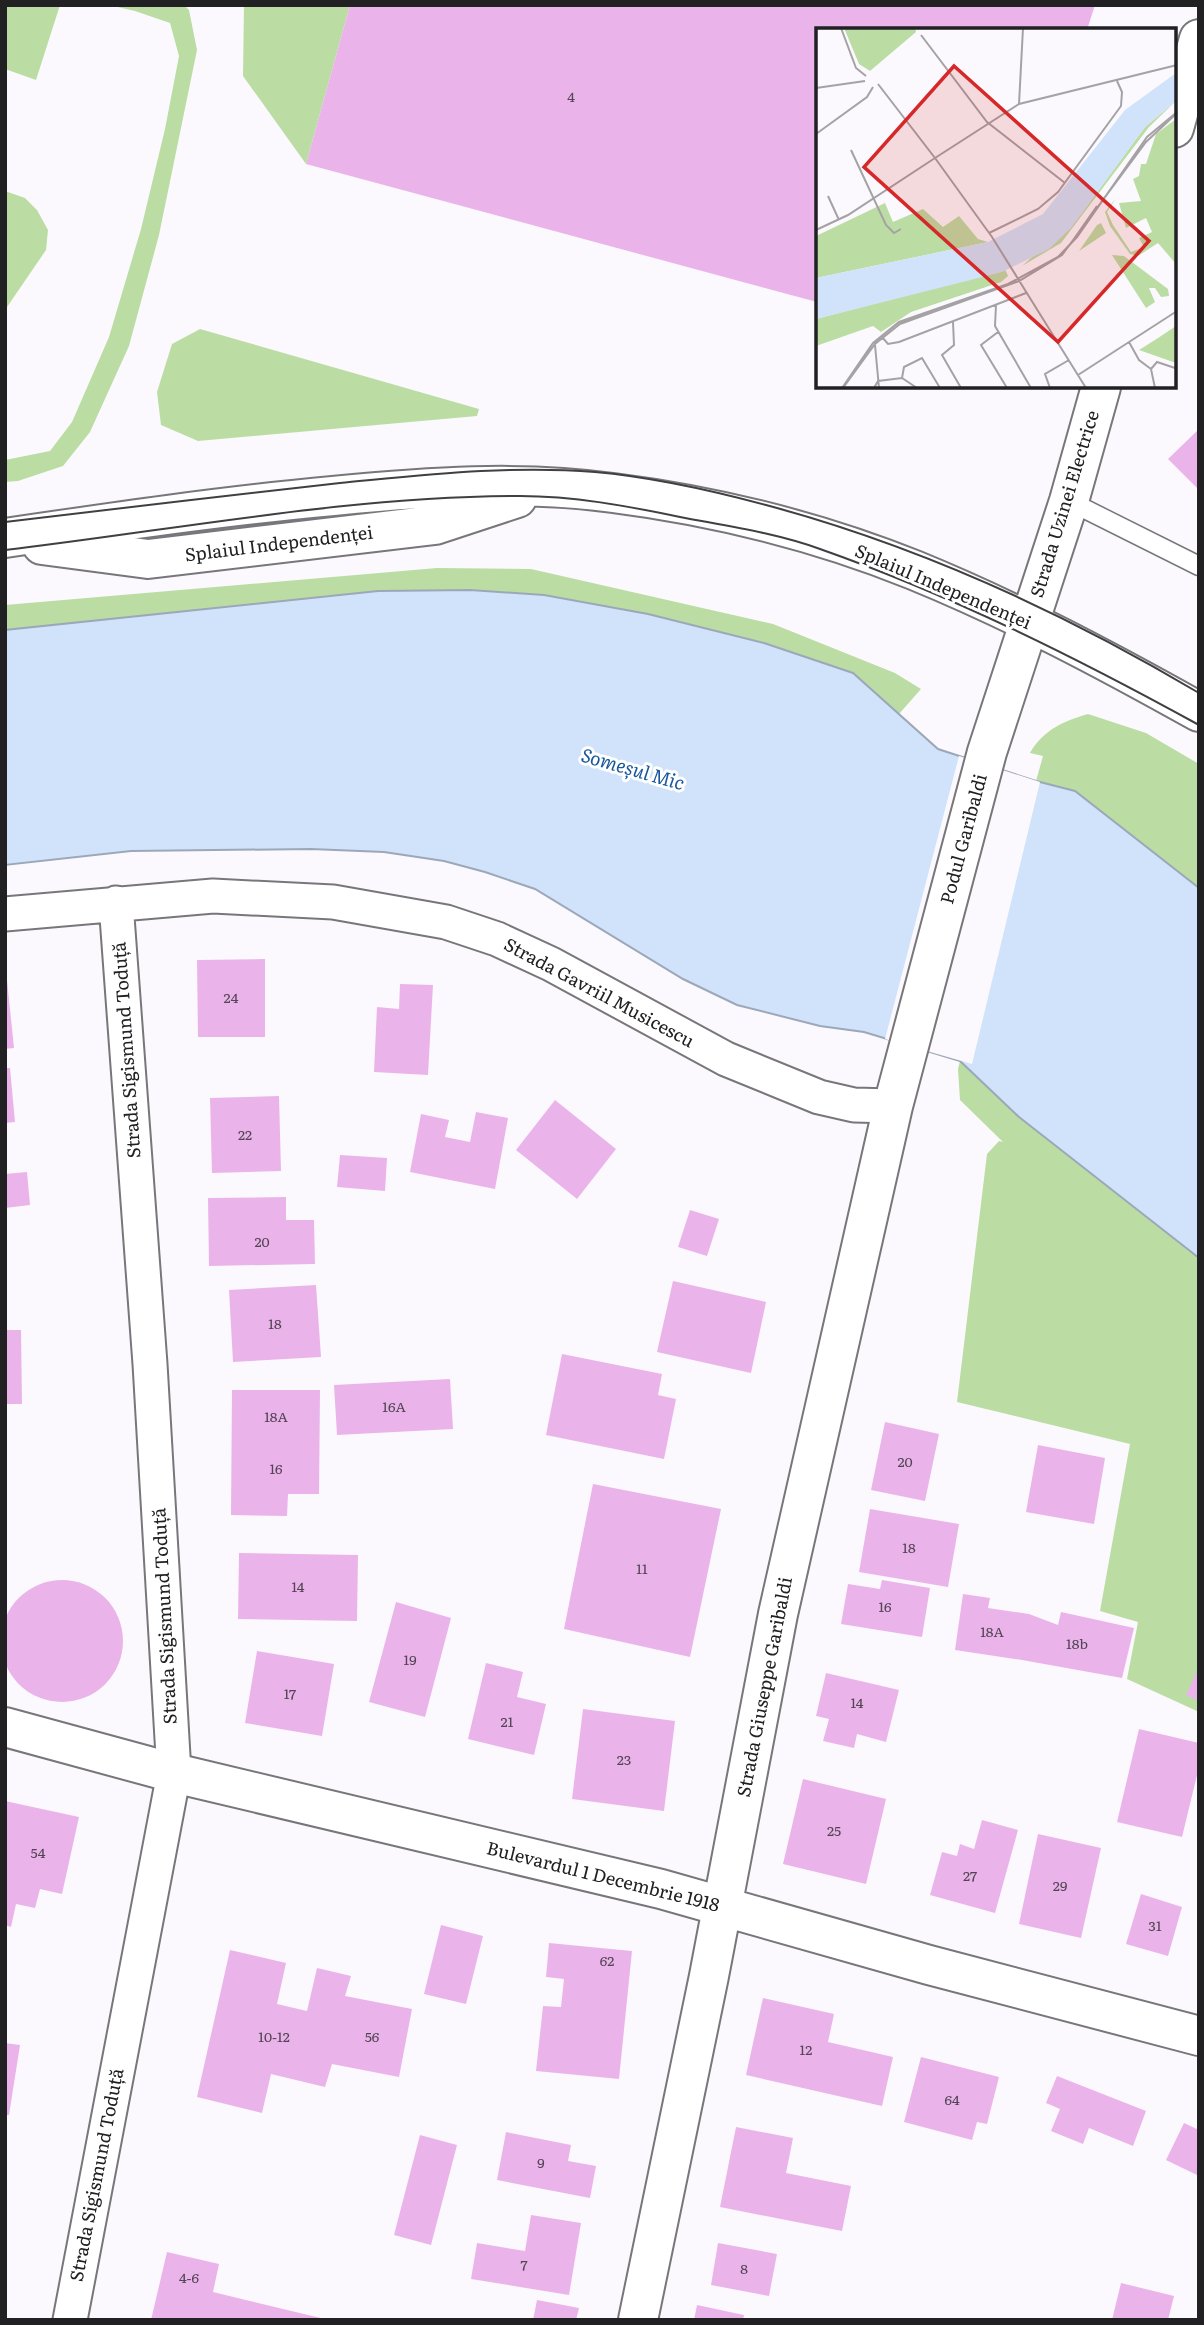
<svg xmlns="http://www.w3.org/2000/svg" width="1204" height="2325" viewBox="0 0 1204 2325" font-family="Literata,serif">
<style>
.green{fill:#bbdda4}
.water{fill:#d0e3fa;stroke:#9ca8b9;stroke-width:2}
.pier{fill:#fbf9fd}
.building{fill:#eab4eb}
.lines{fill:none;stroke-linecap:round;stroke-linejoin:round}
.lane-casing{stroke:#78767a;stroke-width:21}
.street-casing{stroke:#78767a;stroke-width:37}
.secondary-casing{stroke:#78767a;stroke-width:42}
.lane{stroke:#fff;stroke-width:18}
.street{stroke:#fff;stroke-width:33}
.secondary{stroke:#fff;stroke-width:38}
.tram{stroke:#403f41;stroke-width:2}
.labels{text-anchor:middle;stroke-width:6;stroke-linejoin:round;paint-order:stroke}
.number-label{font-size:14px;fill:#534554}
.street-label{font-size:18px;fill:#212022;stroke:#fff}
.water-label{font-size:19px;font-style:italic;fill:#19589b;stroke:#fff}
.inset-road{fill:none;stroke:#a4a2a5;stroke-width:2}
.view{fill:#d62828;fill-opacity:0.15;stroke:#d62828;stroke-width:3.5}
.inset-edge{fill:none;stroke:#212022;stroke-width:3.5}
</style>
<rect width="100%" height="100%" fill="#fbf9fd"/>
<path class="green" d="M5 5H60L36 80 5 69Z
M109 5H184L189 10 197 50 159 235 129 346 90 432 63 466 18 481 5 482V460L50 451 72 422 109 337 141 229 165 129 179 56 170 23 135 11Z
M244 5H350L306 164 243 76Z
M5 191 25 198 37 210 48 230 46 250 5 310Z
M200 329 479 409 477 416 198 441 161 425 157 392 172 344Z
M437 568 531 569 773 624 895 673 921 689 899 714 853 673 94 622 5 630V605Z
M1088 714 1146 733 1199 764V888L1075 791 1036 781 1043 756 1030 753C1043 730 1064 721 1088 714Z
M960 1061 1019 1117 1199 1258V1712L1127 1679 1138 1622 1100 1611 1130 1444 957 1402 987 1154 999 1141 1003 1142 960 1100 958 1069Z"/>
<path class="water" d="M470 590 544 595 648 614 764 643 853 673 938 749 1036 781 1075 791 1199 888V1258L1019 1117 960 1061 864 1032 820 1026 737 1005 683 979 535 889 485 872 444 861 384 852 311 849 131 851 5 865V630L378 591Z"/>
<path class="pier" d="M959 756 1040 782 972 1064 885 1039Z"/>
<path class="building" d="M350 5H1095L1087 30H817V302L306 164Z
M1199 429V490L1168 459Z
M265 959V1037H198L197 960Z
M5 980H7L14 1048 5 1049Z
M400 984 433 985 428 1075 374 1072 377 1007 399 1009Z
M5 1068H10L15 1122 5 1123Z
M279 1096 281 1171 212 1173 210 1098Z
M555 1100 616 1149 577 1199 516 1150Z
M476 1112 508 1118 495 1189 410 1172 421 1114 449 1120 445 1137 470 1142Z
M340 1155 387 1158 385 1191 337 1187Z
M27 1172 30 1205 5 1208V1174Z
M286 1197V1220H314L315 1264 209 1266 208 1198Z
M690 1210 719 1219 707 1256 678 1247Z
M673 1281 766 1302 751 1373 657 1352Z
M316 1285 321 1357 233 1362 229 1290Z
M5 1330H21L22 1404H5Z
M562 1354 662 1374 658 1395 676 1399 664 1459 546 1435Z
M450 1379 453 1429 337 1435 334 1385Z
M232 1390H320L319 1494H288L287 1516 231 1515Z
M885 1422 939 1434 925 1501 871 1490Z
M1038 1445 1105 1458 1094 1524 1026 1512Z
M593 1484 721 1509 690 1657 564 1629Z
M870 1509 959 1524 948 1587 859 1572Z
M239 1553 358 1555 357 1621 238 1619Z
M1 1641a61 61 0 1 1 122 0a61 61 0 1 1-122 0Z
M882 1580 930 1588 922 1637 841 1624 848 1584 880 1589Z
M963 1594 990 1598 988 1608 1029 1614 1058 1625 1061 1612 1134 1628 1122 1678 1022 1660 955 1650Z
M396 1602 451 1618 425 1717 369 1702Z
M257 1651 334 1664 322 1736 245 1723Z
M486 1663 523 1672 517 1697 546 1704 534 1755 468 1739Z
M1199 1667V1701L1186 1695Z
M826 1673 899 1690 886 1742 857 1734 854 1748 823 1741 829 1719 816 1716Z
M583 1709 675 1721 664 1811 572 1799Z
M1139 1729 1199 1743V1767L1182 1837 1117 1822Z
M803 1779 886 1799 866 1884 783 1864Z
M5 1801 79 1817 62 1894 40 1889 35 1908 16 1904 11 1927 5 1925Z
M982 1820 1018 1830 995 1913 930 1895 942 1852 957 1856 960 1844 974 1849Z
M1038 1834 1101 1848 1081 1938 1019 1924Z
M1141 1894 1182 1907 1168 1956 1126 1944Z
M441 1925 483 1936 466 2004 424 1994Z
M549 1943 632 1951 619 2079 536 2071 543 2006 561 2007 564 1979 546 1977Z
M230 1950 286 1963 277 2004 307 2011 317 1968 351 1976 345 1996 412 2009 399 2077 332 2064 325 2087 271 2074 262 2113 197 2097Z
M763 1998 834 2014 828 2042 893 2057 882 2106 746 2075Z
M5 2043 20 2045 9 2115H5Z
M921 2057 999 2077 987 2124 977 2122 972 2140 904 2122Z
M1057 2076 1146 2111 1133 2146 1089 2128 1083 2144 1051 2131 1060 2109 1046 2103Z
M1184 2123 1199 2130V2176L1166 2160Z
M736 2127 793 2138 786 2173 851 2186 842 2231 720 2207Z
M506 2132 571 2145 568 2161 596 2166 590 2198 497 2180Z
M420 2135 457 2145 431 2245 394 2235Z
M531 2215 581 2223 569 2295 471 2279 477 2243 525 2251Z
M718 2243 777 2254 769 2296 711 2285Z
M167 2252 219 2264 213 2292 329 2320H151Z
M1121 2283 1174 2296 1168 2320H1112Z
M537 2300 579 2308 576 2320H533Z
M697 2305 744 2315 743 2320H694Z"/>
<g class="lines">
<defs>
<path id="lane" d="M1069 501 1199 566"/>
<path id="street" d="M5 914 213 896 333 902 446 922 497 939 551 964 726 1059 819 1097 854 1105 893 1106
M70 2320 174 1773 150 1364 116 903"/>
<path id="secondary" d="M1174 128 1199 39
M5 538C114 522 223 506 333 496 426 487 520 480 613 493 715 506 819 532 914 570 1012 610 1106 660 1199 712
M42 545 148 559 435 525 517 498
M5 1727 174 1773 661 1889 929 1965 1199 2036
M638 2320 709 1976 778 1614 893 1106 987 752 1069 501 1101 387"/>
</defs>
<use href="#lane" class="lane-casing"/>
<use href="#street" class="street-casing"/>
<use href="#secondary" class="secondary-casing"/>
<use href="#lane" class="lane"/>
<use href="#street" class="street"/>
<use href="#secondary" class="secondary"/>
<path class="tram" d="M5 522C117 509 228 495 340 483 425 475 509 465 595 472 652 477 710 490 766 505 919 546 1063 612 1199 693
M5 550C175 530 349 496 520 496 573 496 628 506 680 517 727 526 776 533 820 549 951 595 1077 658 1199 725"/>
</g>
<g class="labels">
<g class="number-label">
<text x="571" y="102">4</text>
<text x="231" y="1003">24</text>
<text x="245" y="1140">22</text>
<text x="262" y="1247">20</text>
<text x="275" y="1329">18</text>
<text x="394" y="1412">16A</text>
<text x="276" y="1422">18A</text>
<text x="905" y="1467">20</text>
<text x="276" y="1474">16</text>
<text x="909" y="1553">18</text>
<text x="642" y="1574">11</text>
<text x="298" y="1592">14</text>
<text x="885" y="1612">16</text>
<text x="992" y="1637">18A</text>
<text x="1077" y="1649">18b</text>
<text x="410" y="1665">19</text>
<text x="290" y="1699">17</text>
<text x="857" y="1708">14</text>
<text x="507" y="1727">21</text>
<text x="624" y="1765">23</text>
<text x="834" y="1836">25</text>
<text x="38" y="1858">54</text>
<text x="970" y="1881">27</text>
<text x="1060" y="1891">29</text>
<text x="1155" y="1931">31</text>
<text x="607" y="1966">62</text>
<text x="274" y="2042">10-12</text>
<text x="372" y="2042">56</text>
<text x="806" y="2055">12</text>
<text x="952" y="2105">64</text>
<text x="541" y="2168">9</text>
<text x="524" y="2270">7</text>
<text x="744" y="2274">8</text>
<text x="189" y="2283">4-6</text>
</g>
<g class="street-label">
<text transform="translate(1065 504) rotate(-73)" y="6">Strada Uzinei Electrice</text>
<text transform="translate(279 544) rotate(-7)" y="6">Splaiul Independenței</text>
<text transform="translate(943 587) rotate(23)" y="6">Splaiul Independenței</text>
<text transform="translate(964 839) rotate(-75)" y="6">Podul Garibaldi</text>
<text transform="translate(599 993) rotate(28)" y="6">Strada Gavriil Musicescu</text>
<text transform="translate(127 1050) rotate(-94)" y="6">Strada Sigismund Toduță</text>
<text transform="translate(165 1616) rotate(-93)" y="6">Strada Sigismund Toduță</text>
<text transform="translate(765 1687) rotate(-79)" y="6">Strada Giuseppe Garibaldi</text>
<text transform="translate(603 1877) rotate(14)" y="6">Bulevardul 1 Decembrie 1918</text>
<text transform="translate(97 2175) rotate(-79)" y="6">Strada Sigismund Toduță</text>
</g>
<g class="water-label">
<text transform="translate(633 769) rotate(16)" y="7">Someșul Mic</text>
</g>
</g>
<g transform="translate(816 28)">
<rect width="360" height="360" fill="#fbf9fd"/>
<path d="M28 0H99L100 4 54 43 43 36ZM360 73 333 99 245 215 206 238 265 186 329 99ZM360 91V236L342 215 322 228 314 226 294 198 289 184 300 170 291 184 297 197 315 224 328 219 323 210 336 204 330 190 310 200 303 175 325 173 317 151 323 148 325 136H330L340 106ZM69 175 77 194 107 181 127 199 143 188 162 211 172 214 0 250V208ZM285 195 290 205 263 223 281 197ZM296 227 308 228 352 261 353 268 345 269 339 260H333L339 274 330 280ZM189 241 192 248 185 254 95 284 65 304 57 298 0 318V291ZM360 298V335L323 322 342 310Z" fill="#bbdda4"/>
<path d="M360 45V73L329 99 255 200 233 221 186 244 0 291V250L172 214 227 186 309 82Z" fill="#d0e3fa"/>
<path class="inset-road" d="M25 0 40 40 50 48M105 7 171 94 249 155M62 56 119 130 203 76 361 37M0 60 49 53M203 76 207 0M0 106 51 69 57 59M35 122 70 197 78 205 85 201M12 168 23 192M0 202 32 187 119 130 176 209 270 360M173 205 222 181 242 164 305 78 306 64 301 53M253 218 281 178M180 277 179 298 215 360M137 294 138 317 126 327 145 360M182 304 165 317 191 360M66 309 72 316 83 314 210 265M313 314 323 332 335 341 339 360M59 317 63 360M335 341 341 334 359 340M262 347 361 283M86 350 88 339 106 330 124 360M26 360 57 315 83 294 192 256 242 229 261 209 331 109 361 84M27 360 59 316 84 296 203 253 246 227 330 114 361 85M58 360 62 353 86 350 101 360M234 360 229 346 253 332"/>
<path class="view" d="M138 38 333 213 242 314 48 139Z"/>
<rect width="360" height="360" class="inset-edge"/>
</g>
<rect width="1204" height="2325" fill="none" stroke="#212022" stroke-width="14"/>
</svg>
